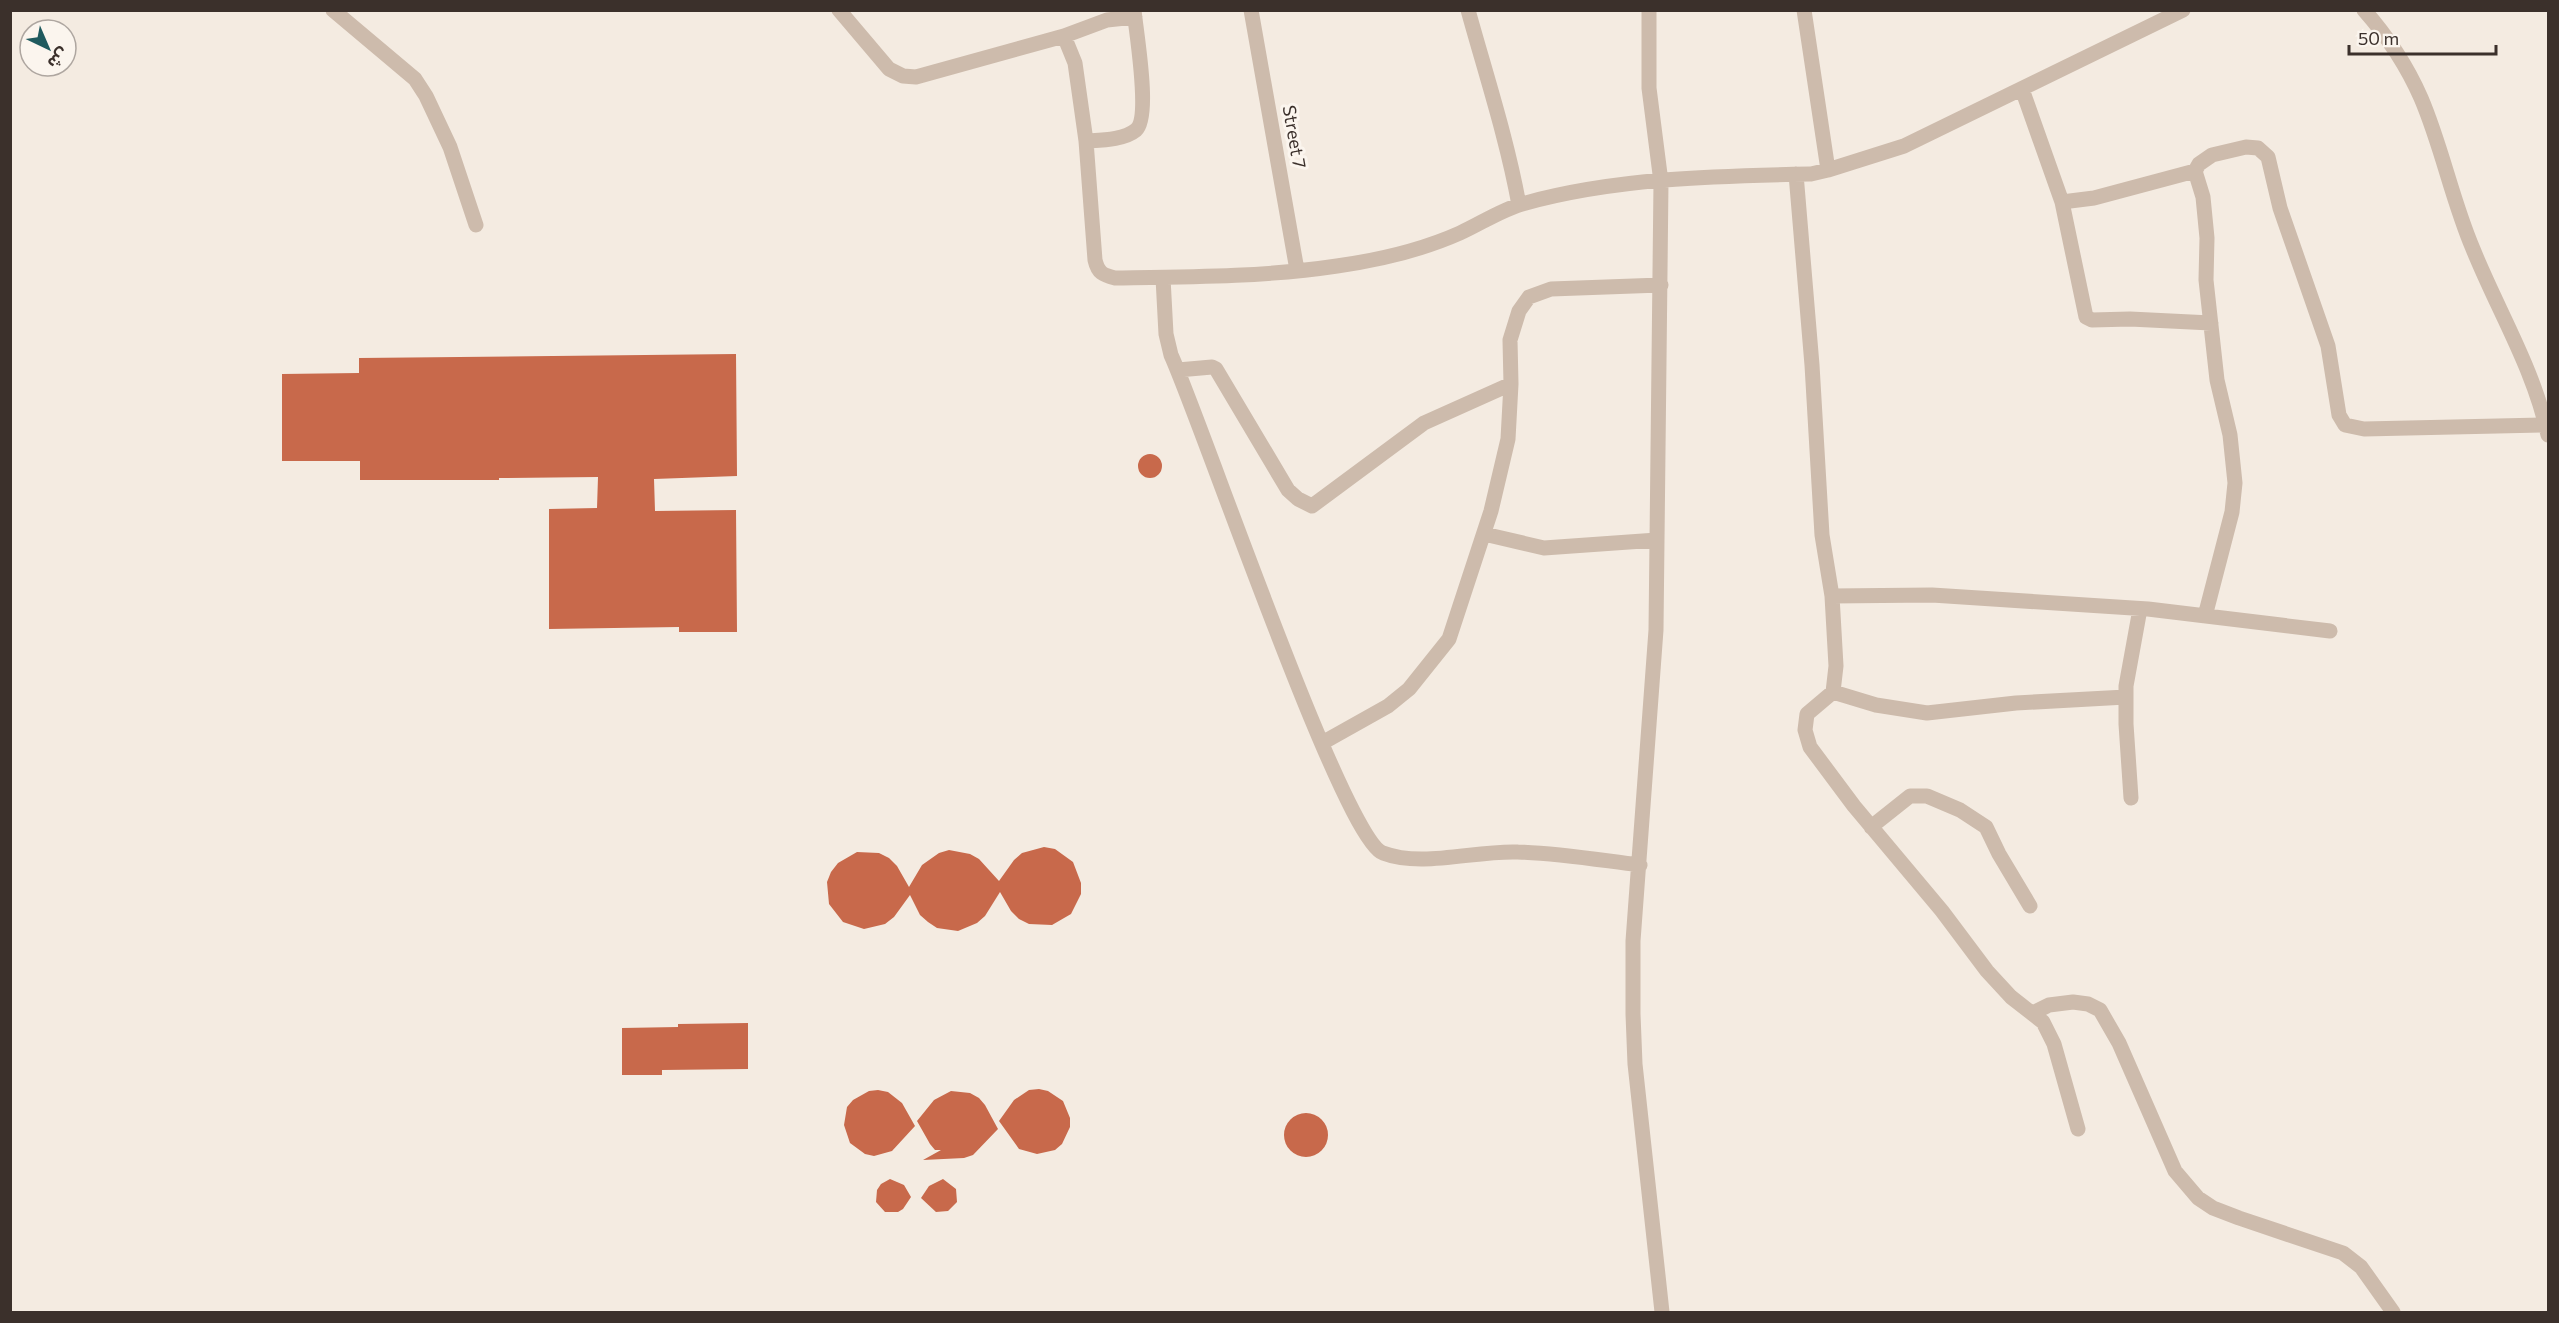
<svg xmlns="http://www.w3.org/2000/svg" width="2559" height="1323" viewBox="0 0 2559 1323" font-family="Commissioner,'Noto Sans Arabic',sans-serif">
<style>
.building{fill:#c8694b}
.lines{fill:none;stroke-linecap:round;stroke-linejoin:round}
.street{stroke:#cdbbac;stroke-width:15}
.labels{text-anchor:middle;stroke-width:6;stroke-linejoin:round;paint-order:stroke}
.street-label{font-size:18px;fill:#3b302b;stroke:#fbf5ee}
</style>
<rect width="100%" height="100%" fill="#f4ebe1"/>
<path class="building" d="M736 354 737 476 654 479 655 511 736 510 737 632H679V627L549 629V509L597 508 598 477 499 478V480H360V461H282V374L359 373V358Z
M1138 466a12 12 0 1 1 24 0a12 12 0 1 1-24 0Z
M1044 847 1055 849 1073 862 1081 883V894L1071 914 1052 925 1029 924 1019 919 1011 911 1000 892 985 916 977 923 958 931 937 928 928 922 920 915 910 895 894 917 885 924 864 929 843 922 829 904 827 882 831 872 838 863 857 852 879 853 889 858 897 866 909 887 922 865 939 853 949 850 970 854 979 859 999 881 1014 860 1022 853Z
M748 1023V1069L662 1070V1075H622V1028L678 1027V1024Z
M1039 1089 1048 1091 1063 1101 1070 1118V1127L1062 1144 1055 1150 1037 1154 1019 1149 999 1121 1014 1100 1029 1090Z
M878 1090 888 1092 902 1103 915 1126 892 1151 874 1156 865 1154 850 1143 844 1125 847 1107 853 1100 869 1091Z
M951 1091 970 1093 979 1098 985 1105 998 1129 973 1155 964 1158 923 1160 941 1150H935L930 1144 917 1121 934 1100Z
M1284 1135a22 22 0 1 1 44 0a22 22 0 1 1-44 0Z
M890 1179 904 1185 911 1197 903 1209 898 1212H885L876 1202 877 1190 881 1184Z
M943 1179 956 1189 957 1202 948 1211 936 1212 921 1198 929 1186Z"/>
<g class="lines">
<path class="street" d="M333 10 415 79 426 96 450 147 476 225
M839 10 889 69 903 76 916 77 1064 36 1075 63 1086 141 1095 260C1098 273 1103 275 1115 278 1189 277 1264 277 1337 266 1379 260 1422 250 1460 233 1480 224 1501 210 1522 204 1614 178 1715 176 1811 174L1828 170 1904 146 2183 10
M1251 10 1297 270
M1468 10C1486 75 1507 139 1519 205
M1649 10V88L1661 182 1656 630 1633 941V1014L1635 1064 1662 1312
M1804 10 1828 170
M2364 10C2387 36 2407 66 2421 98 2442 147 2452 200 2473 249 2498 311 2534 369 2548 435
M1064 36 1107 20 1135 17
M2022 89 2062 202 2086 317 2092 320 2130 319 2211 323
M1086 141C1101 140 1124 140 1136 130 1151 117 1136 32 1134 10
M2195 171 2199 164 2212 155 2246 147 2258 148 2268 157 2280 208 2328 346 2339 415 2345 425 2364 429 2546 425
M1796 174 1812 365 1822 535 1832 596 1836 666 1833 692 1807 714 1805 730 1810 747 1854 806 1942 911 1987 971 2011 997 2043 1022 2054 1044 2078 1129
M2062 202 2094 198 2195 171 2203 197 2207 238 2206 280 2217 380 2230 435 2235 483 2232 512 2205 616
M1163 278 1166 334 1171 355C1201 420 1343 839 1383 853 1422 868 1476 850 1518 852 1558 853 1599 860 1640 865
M1178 370 1212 367 1216 369 1288 490 1298 499 1312 506 1424 423 1511 384
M1484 534 1544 548 1657 540
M1832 596 1932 595 2148 609 2330 631
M1833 692 1876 705 1927 713 2016 703 2126 697
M1322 743 1388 706 1409 689 1449 639 1491 511 1508 439 1511 384 1510 340 1519 311 1529 297 1551 289 1661 285
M2131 798 2126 724V686L2140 609
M1871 827 1910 796H1927L1960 810 1986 827 1999 854 2030 906
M2033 1013 2049 1005 2073 1002 2088 1004 2100 1010 2119 1043 2175 1171 2198 1198 2213 1208 2239 1218 2343 1253 2361 1267 2393 1312"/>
</g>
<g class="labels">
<g class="street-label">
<text transform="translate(1294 137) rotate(80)" y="6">Street 7</text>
</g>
</g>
<rect width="2559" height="1323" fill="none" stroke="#3b302b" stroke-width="24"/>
<g transform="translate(48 48) rotate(136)"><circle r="28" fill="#fbf5ee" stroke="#aea6a0" stroke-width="1.5"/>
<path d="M0-4.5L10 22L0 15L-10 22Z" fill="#1f5a5e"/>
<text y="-9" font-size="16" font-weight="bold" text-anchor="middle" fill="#3b302b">ش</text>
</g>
<path d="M2349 45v9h147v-9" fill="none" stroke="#3b302b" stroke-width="3"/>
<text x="2358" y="45" font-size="18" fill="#3b302b" stroke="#fbf5ee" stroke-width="4.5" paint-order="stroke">50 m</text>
</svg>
